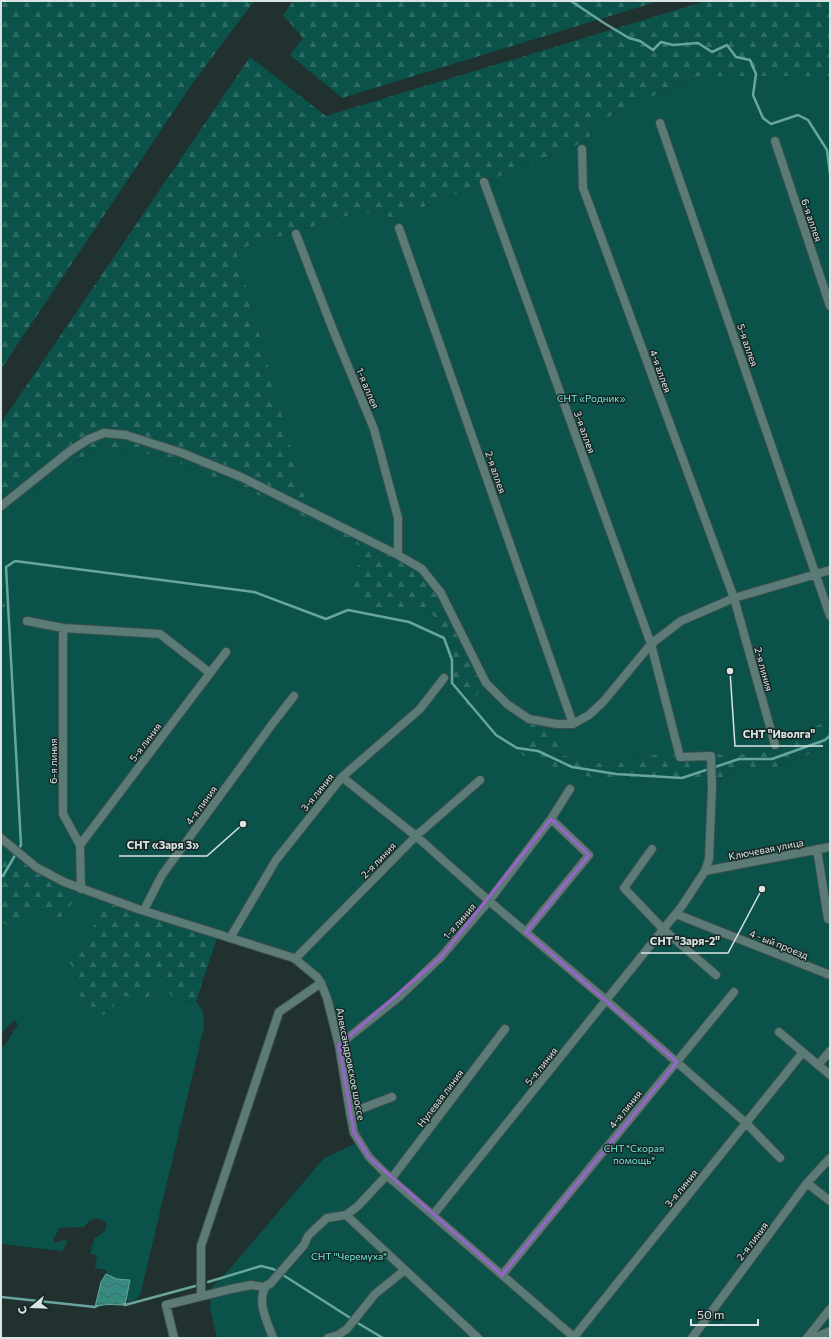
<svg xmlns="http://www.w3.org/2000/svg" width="831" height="1339" viewBox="0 0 831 1339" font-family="Commissioner,sans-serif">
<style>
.green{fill:#0a524a}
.forest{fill:url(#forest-firs)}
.water{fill:url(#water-waves);stroke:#68a59e}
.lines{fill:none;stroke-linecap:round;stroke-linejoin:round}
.stream{stroke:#68a59e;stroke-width:2.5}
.minor-casing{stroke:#3e4e4c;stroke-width:10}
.tertiary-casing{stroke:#3e4e4c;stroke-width:10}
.minor{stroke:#5c7b76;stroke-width:8}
.tertiary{stroke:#5c7b76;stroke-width:8}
.marked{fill:none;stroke:#9864ca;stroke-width:3;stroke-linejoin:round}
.labels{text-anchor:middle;stroke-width:3;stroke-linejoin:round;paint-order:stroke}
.street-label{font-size:10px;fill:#dae5e3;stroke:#162725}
.park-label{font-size:10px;fill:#73ebdb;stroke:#162725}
.leader{fill:none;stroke:#dae5e3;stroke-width:1.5}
.callout-dot{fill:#dae5e3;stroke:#162725;stroke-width:1.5}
.callout-label{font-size:11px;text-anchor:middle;font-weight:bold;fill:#dae5e3;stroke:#162725;stroke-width:3;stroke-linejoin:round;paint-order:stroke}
</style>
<defs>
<pattern id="forest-firs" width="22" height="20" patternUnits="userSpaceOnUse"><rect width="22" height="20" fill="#0a524a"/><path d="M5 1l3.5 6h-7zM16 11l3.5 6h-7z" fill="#2d6b64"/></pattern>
<pattern id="water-waves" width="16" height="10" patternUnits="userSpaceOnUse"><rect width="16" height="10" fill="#378a80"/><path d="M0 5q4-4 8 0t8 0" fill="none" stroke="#3b6e68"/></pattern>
</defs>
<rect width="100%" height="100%" fill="#20312f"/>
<path class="green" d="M701 76H830V719L770 748 733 756 688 750H675L609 765 556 754 559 742 523 755 720 780 744 766 771 769 830 746V1338H575L392 1180 354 1133 340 1054 320 982 294 958 101 903V913L85 943 80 955 77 973 80 996 115 999 125 996 142 1003H146L158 976 166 973V986L187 1002 196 1001 203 1012 204 1027 140 1296C135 1300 132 1303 126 1300L130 1280 117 1279 106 1274 107 1270 95 1268 97 1255 90 1254 94 1239 104 1232 107 1224C97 1215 91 1218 84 1227L59 1228 57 1233 53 1239 55 1243 66 1239 67 1243 62 1251 1 1244V1049L5 1045 18 1024 14 1020 1 1033V922L9 925 19 920 31 921 40 909 51 919 64 882 1 838V620H6L1 558V519L69 464 98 450 119 448 167 458 278 503 370 551 349 578 408 607H421L435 617 447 637 453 649V653L449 662V664L468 706 486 683 441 593 308 511 236 250 360 212 396 218 587 141 596 123 648 98Z
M355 1144 366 1160 384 1178 569 1338H217L210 1309 211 1288 229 1270 324 1158Z"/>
<path class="forest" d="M1 1H254L192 84 1 369Z
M293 1H659L342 98 290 55 303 38 283 15Z
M706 1H830V76H700L648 98 596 123 587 141 396 218 360 212 236 250 308 510 422 569 441 593 486 683 468 706 449 684V657L453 653 447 637 435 617 421 607 383 609 360 602 343 589 349 578 369 551 278 503 167 458 119 448 98 450 69 464 1 519V423L250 57 326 116Z
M1 558 6 620H1Z
M830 719V746L771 769 744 766 719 780H601L536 762 522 755 519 746 533 720 556 724 557 731 564 735 559 742 556 754 609 765 675 750H688L733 756 770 748Z
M1 838 13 849 79 890 66 913 56 921 51 919 40 909 31 921 19 920 9 926 1 922Z
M102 898 218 935 196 1001C183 1002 170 1001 166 986 166 982 166 977 166 973L158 976 146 1003H142L125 996 115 999 113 1010 103 1015 93 1008 80 996 77 973 69 962 80 955 85 943 100 913Z"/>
<path class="water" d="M106 1274 117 1279 130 1280 125 1305C113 1305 107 1303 95 1307L101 1282Z"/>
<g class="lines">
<path class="stream" d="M571 1 604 23 629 38 640 41 653 50 661 42 673 45 698 43 712 52 727 45 736 57 750 60 756 74 753 95 763 118 771 124 798 115 808 120 827 150 830 174
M1 875 3 876 21 845 6 567 15 561 254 592 326 619 348 610 409 622 444 638 452 660V683L496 735 517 748 538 751 572 767 616 774 682 778 739 759H772L825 740 830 736
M283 1275 352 1319
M208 1282 261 1266 273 1269 277 1271
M1 1297 95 1307 97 1306
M124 1304 125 1305 199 1285
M356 1322 383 1338"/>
<defs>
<path id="minor" d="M660 123 830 616
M775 141 830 306
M582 149 583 188 734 598 775 745
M399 228 573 724
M296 234 333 330 374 429 398 518V555
M1 506 70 451 89 439 104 433 126 435 182 453 241 477 398 555 422 569 441 593 486 683 507 704 529 719 557 724H573L589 715 603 702 651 644 681 621 734 598 830 570
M27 621 63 628 160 634 210 673
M63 628V814L80 845 81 889
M342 777 416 836 489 901 606 1000 746 1123 780 1158
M80 845 226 652
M652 849 624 888 663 929 716 975
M817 849 828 919
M705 871 830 847
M144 910 162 875 273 723 294 696
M676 914 830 975
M526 932 589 855 551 819
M230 938 276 860 342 777 420 709 444 678
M295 959 416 836 480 780
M779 1032 830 1075
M339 1045 399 997 441 957 489 901 551 819 570 789
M818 1065 830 1051
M350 1113 392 1097
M391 1179 505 1029
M807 1183 830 1201
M346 1215 478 1338
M433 1215 682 906 705 871 709 859 712 787 711 756 680 757 651 644 484 182
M502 1275 734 992
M267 1285C255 1300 268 1323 273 1338
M201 1292V1246L279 1012 321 983
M574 1337 803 1052
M174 1338 166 1305 231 1289 251 1285 263 1287 270 1284 304 1245 308 1236 314 1230 327 1218 346 1215 358 1206 387 1175
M328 1338 338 1335 347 1329 375 1294 405 1270
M692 1338 807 1183 830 1158
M807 1338 830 1309
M814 1338 830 1331"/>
<path id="tertiary" d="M1 838 36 867 64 882 138 909 294 958 317 977 321 983 327 998 339 1045 349 1106 354 1133 369 1157 391 1179 575 1338"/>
</defs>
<use href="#minor" class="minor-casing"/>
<use href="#tertiary" class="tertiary-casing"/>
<use href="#minor" class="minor"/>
<use href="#tertiary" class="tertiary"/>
</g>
<path class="marked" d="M551 819 589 855 526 932 677 1062 502 1275 369 1157 354 1133 339 1045 441 957Z"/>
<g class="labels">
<g class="street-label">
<text transform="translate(812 220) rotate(71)" y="4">6-я аллея</text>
<text transform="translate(748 345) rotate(71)" y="4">5-я аллея</text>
<text transform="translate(661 371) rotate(70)" y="4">4-я аллея</text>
<text transform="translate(368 388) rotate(67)" y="4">1-я аллея</text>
<text transform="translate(585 432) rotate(70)" y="4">3-я аллея</text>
<text transform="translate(496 472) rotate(71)" y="4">2-я аллея</text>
<text transform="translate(764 669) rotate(75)" y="4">2-я линия</text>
<text transform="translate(145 742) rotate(-53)" y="4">5-я линия</text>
<text transform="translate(53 761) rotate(-90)" y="4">6-я линия</text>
<text transform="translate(317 792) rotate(-51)" y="4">3-я линия</text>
<text transform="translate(201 805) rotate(-54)" y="4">4-я линия</text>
<text transform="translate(766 849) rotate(-11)" y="4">Ключевая улица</text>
<text transform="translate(378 860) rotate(-46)" y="4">2-я линия</text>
<text transform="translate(459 921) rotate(-49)" y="4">1-я линия</text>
<text transform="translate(779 944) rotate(22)" y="4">4 - ый проезд</text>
<text transform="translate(351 1064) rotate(79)" y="4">Александровское шоссе</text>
<text transform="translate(541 1066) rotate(-51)" y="4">5-я линия</text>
<text transform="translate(440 1098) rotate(-53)" y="4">Нулевая линия</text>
<text transform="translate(625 1109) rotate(-51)" y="4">4-я линия</text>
<text transform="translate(681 1188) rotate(-51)" y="4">3-я линия</text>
<text transform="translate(752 1241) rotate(-53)" y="4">2-я линия</text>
</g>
<g class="park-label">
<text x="591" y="402">СНТ «Родник»</text>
<text x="634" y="1152">СНТ "Скорая<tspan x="634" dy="12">помощь"</tspan></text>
<text x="349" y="1260">СНТ "Черемуха"</text>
</g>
</g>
<path class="leader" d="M730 671L735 746H823M243 824L207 856H119M762 889L728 953H641"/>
<g class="callout-dot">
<circle cx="730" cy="671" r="4"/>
<circle cx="243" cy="824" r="4"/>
<circle cx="762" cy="889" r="4"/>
</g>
<g class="callout-label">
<text x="779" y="738">СНТ "Иволга"</text>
<text x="163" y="849">СНТ «Заря 3»</text>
<text x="685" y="945">СНТ "Заря-2"</text>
</g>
<rect width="831" height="1339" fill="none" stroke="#dae5e3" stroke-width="4"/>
<g transform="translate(32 1307) rotate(251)" stroke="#162725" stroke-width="3" paint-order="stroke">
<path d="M0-3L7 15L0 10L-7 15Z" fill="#dae5e3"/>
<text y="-6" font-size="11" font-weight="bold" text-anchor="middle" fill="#dae5e3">С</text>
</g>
<path d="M691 1319v6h67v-6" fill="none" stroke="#dae5e3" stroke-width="2"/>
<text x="697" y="1319" font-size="12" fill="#dae5e3" stroke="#162725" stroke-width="3" paint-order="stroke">50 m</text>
</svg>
